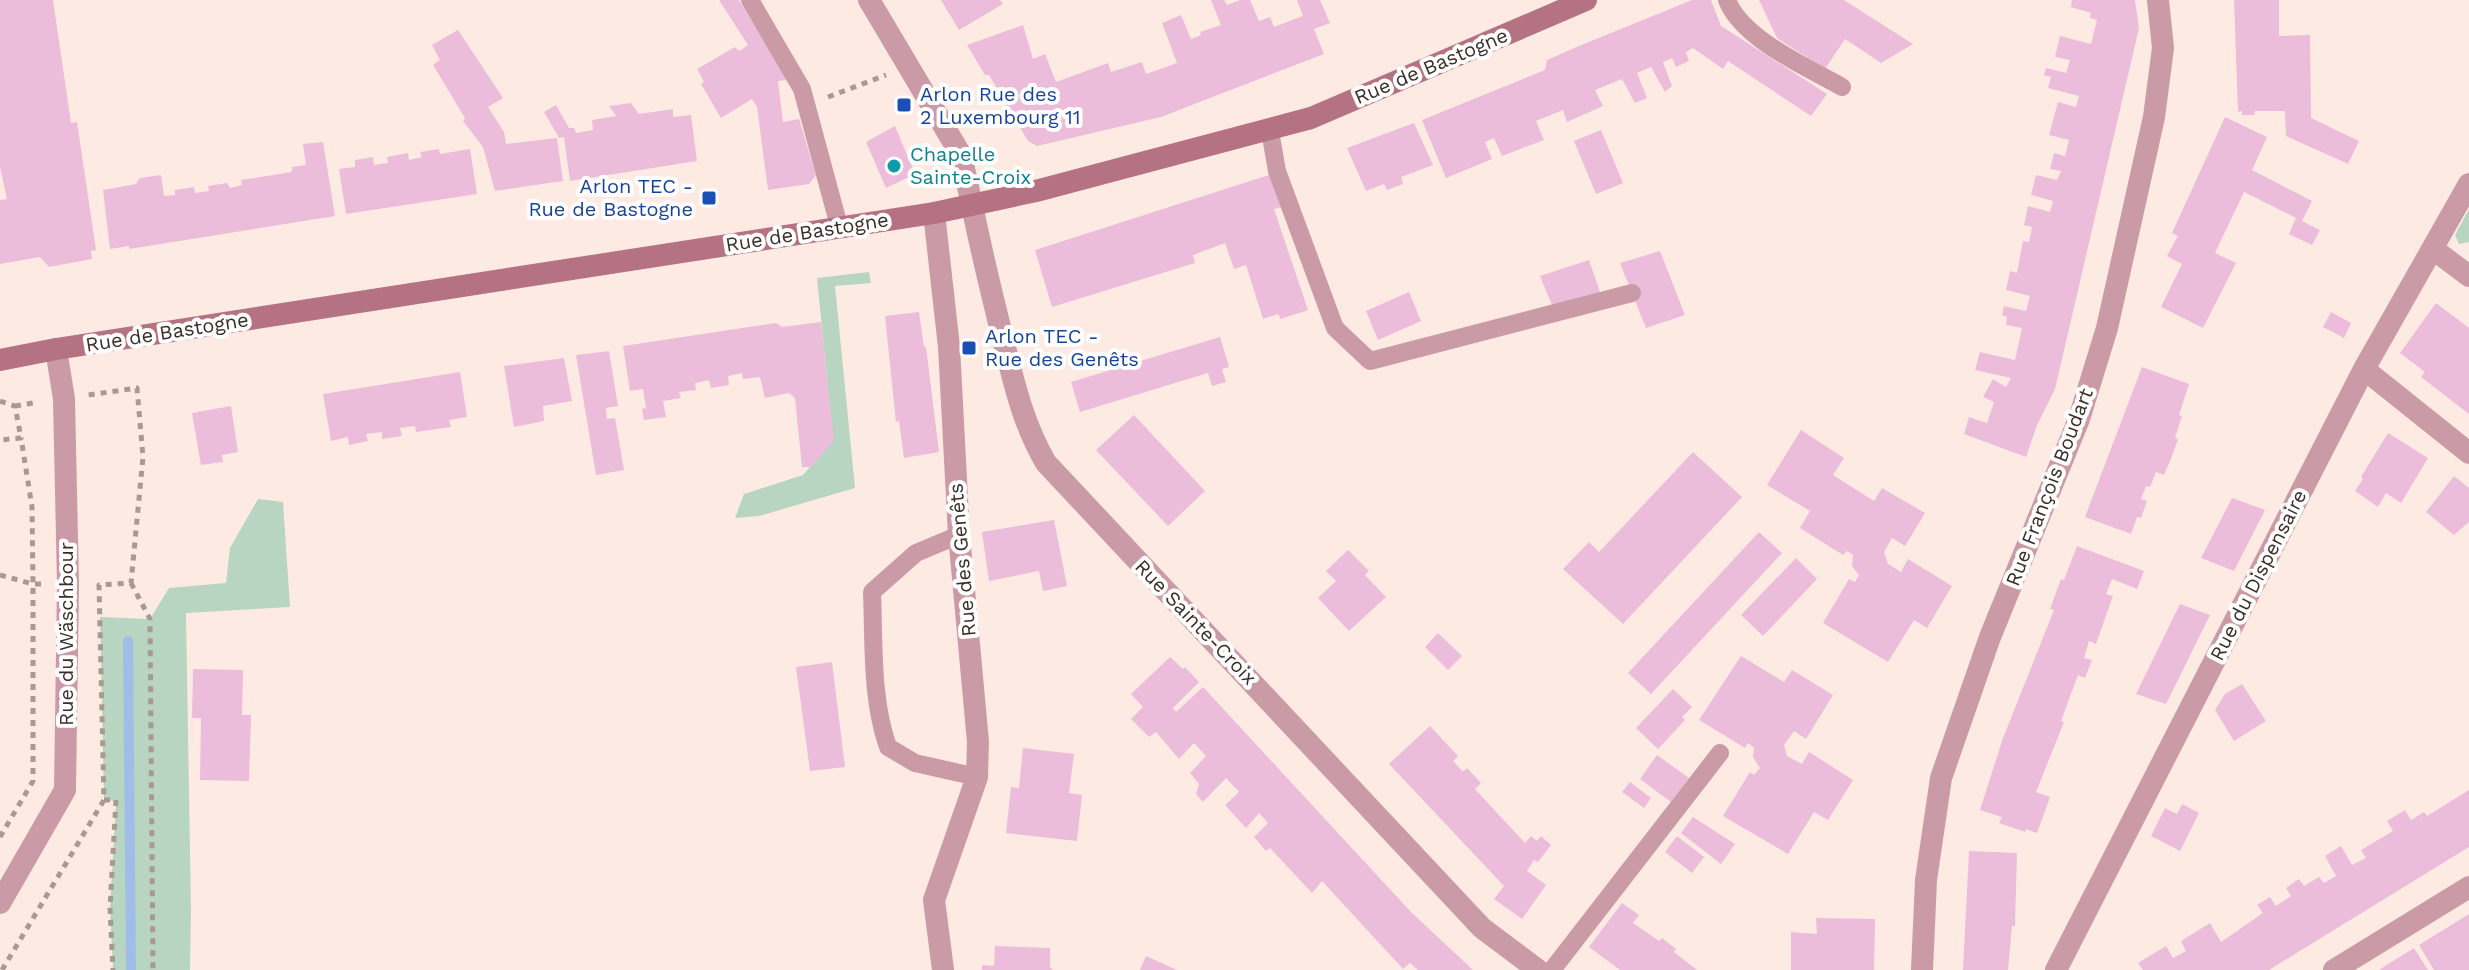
<svg xmlns="http://www.w3.org/2000/svg" width="2469" height="970" viewBox="0 0 2469 970" font-family="'Work Sans',sans-serif">
<style>
.green{fill:#b7d5c0}
.lines{fill:none;stroke-linecap:round;stroke-linejoin:round}
.stream{stroke:#9fbde7;stroke-width:10}
.building{fill:#ecbcdb}
.path{stroke:#a89992;stroke-width:5;stroke-dasharray:6 6;stroke-linecap:butt}
.service{stroke:#ca9ba6;stroke-width:18}
.minor{stroke:#ca9ba6;stroke-width:22}
.tertiary{stroke:#ca9ba6;stroke-width:22}
.secondary{stroke:#b57283;stroke-width:22}
.transit-dot{fill:#1a4fb4;stroke:#fff;stroke-width:3}
.culture-dot{fill:#0f9aa8;stroke:#fff;stroke-width:3}
.labels{text-anchor:middle;stroke-width:8;stroke-linejoin:round;paint-order:stroke}
.street-label{font-size:20px;fill:#392e29;stroke:#fff}
.transit-label{font-size:20px;fill:#164399;stroke:#fff;text-anchor:start}
.culture-label{font-size:20px;fill:#0d838f;stroke:#fff;text-anchor:start}
</style>
<rect width="100%" height="100%" fill="#fdebe3"/>
<path class="green" d="M2469 209V242L2459 244 2455 235Z
M869 272 871 283 835 286 855 488 759 516 735 518 744 494 803 475 833 440 817 278Z
M258 499 283 502 290 607 186 613 191 911 190 970H113L110 908 116 801 104 800 100 617 150 619 169 588 226 583 230 548Z"/>
<g class="lines">
<path class="stream" d="M128 641 131 970"/>
</g>
<path class="building" d="M0 0H53L71 123 77 122 96 250 91 251 92 259 49 267 40 257 0 264V200L7 199 0 167Z
M719 0H739L788 80 778 81 783 122 799 119 816 175 809 184 768 190 757 107 752 99 721 118 701 84 704 82 697 69 735 47 739 51 748 45Z
M941 0H1000L1003 4 959 30Z
M1211 0H1224L1227 5 1240 0H1250L1259 21 1270 17 1274 27 1303 16 1297 0H1320L1330 23 1314 29 1324 54 1161 117 1037 146 1028 141 989 75H985L967 45 1023 25 1033 59 1045 54 1056 82 1108 63 1111 72 1142 62 1146 74 1177 63 1162 23 1181 15 1191 39 1201 35 1200 32 1221 25Z
M1692 0H1711L1721 26 1827 94 1811 116 1728 61 1723 69 1693 48 1686 52 1689 61 1676 67 1672 58 1663 62 1672 86 1665 92 1651 67 1637 73 1647 98 1635 103 1622 79 1595 90 1603 106 1567 122 1563 110 1536 121 1544 140 1502 156 1494 138 1485 142 1492 159 1446 178 1422 120 1545 70 1547 60 1579 46Z
M1759 0H1844L1913 44 1881 63 1845 39 1825 69 1777 38Z
M2072 0H2135L2139 28 2055 389 2037 425 2026 457 1964 434 1969 417 1987 423 1994 402 1983 397 1993 379 2006 387 2011 378 1975 370 1980 352 2015 360 2022 328 2006 325 2007 317 2002 315 2004 306 2026 311 2030 296 2006 290 2010 271 2017 273 2023 241 2029 242 2032 227 2024 225 2028 206 2050 212 2053 201 2031 195 2036 175 2057 180 2061 171 2050 169 2054 153 2065 156 2069 140 2049 135 2058 102 2076 107 2079 96 2048 88 2051 77 2044 75 2046 68 2066 73 2070 60 2055 57 2060 36 2091 44 2097 20 2090 18 2091 13 2071 7Z
M2234 0H2279V36L2310 35 2311 118 2359 141 2348 164 2286 136 2285 111H2255L2254 115H2242V111L2238 112Z
M458 30 503 98 488 107 504 132 506 144 557 138 563 181 495 191 483 147 463 121 465 118 433 65 440 60 432 45Z
M631 103 639 114 673 109V117L691 115 697 161 570 181 564 137 559 138 544 112 556 105 569 128H574L576 133 593 130 592 120 616 116 609 106Z
M2225 117 2267 137 2252 170 2312 201 2302 221 2320 230 2312 245 2289 234 2296 218 2244 192 2215 253 2236 263 2203 328 2161 307 2182 264 2167 256 2178 236 2172 233Z
M1414 123 1433 165 1401 177 1403 184 1387 190 1384 184 1366 191 1347 148Z
M895 126 915 174 886 188 866 142Z
M1601 130 1623 183 1596 194 1574 141Z
M323 142 335 216 129 249V246L110 249 103 190 136 184 140 178 161 175 164 196 175 195V190L194 187 195 193 209 191 208 186 227 183 230 188 242 185 241 180 292 172V167L306 165 303 144Z
M439 149 440 154 470 149 477 194 346 214 339 169 355 167V160L373 157 374 165 388 163 387 157 408 153 409 160 422 157 420 152Z
M1272 174 1283 207 1274 209 1308 310 1281 319 1278 314 1263 319 1246 265 1234 269 1225 243 1193 255 1195 263 1052 307 1035 250Z
M1660 251 1685 315 1646 328 1620 263Z
M1589 260 1601 295 1554 310 1540 276Z
M1409 292 1421 321 1378 340 1366 311Z
M2436 303 2469 328V414L2421 377 2425 372 2400 353Z
M919 312 924 347H926L939 452 904 458 899 421 896 422 885 316Z
M2331 312 2351 323 2344 338 2323 327Z
M821 322 834 440 811 467H802L795 398 789 393 765 398 760 377 743 379 742 373 728 376 729 385 711 388 709 380 695 383 696 390 679 392 681 398 663 401 666 417 644 420 642 409 646 408 643 389 630 391 623 346 776 323 782 327Z
M1220 337 1229 367 1222 369 1226 382 1212 386 1208 373 1080 412 1071 382Z
M609 351 618 406 606 408 607 419 615 418 624 470 596 475 576 355Z
M564 358 572 401 543 406 544 421 514 427 504 366Z
M2142 367 2189 384 2179 415 2182 416 2175 438 2178 439 2171 459 2164 475 2156 472 2150 487 2146 486 2141 499 2147 501 2141 518 2137 517 2131 534 2085 517Z
M460 372 467 417 449 420 451 427 416 432 415 426 400 428 402 436 382 439V432L366 434 368 441 349 445 348 437 331 441 323 394Z
M231 406 238 452 222 455 223 462 201 465 192 413Z
M1134 415 1205 491 1168 526 1096 450Z
M1801 430 1844 458 1833 475 1874 501 1882 488 1925 513 1905 546 1892 538 1884 552 1888 564 1901 572 1908 559 1952 586 1927 628 1914 620 1888 662 1823 623 1849 579 1855 582 1859 575 1852 566 1853 555 1847 551 1843 555 1800 528 1810 511 1767 485Z
M2388 433 2428 458 2401 503 2386 493 2378 507 2355 491 2363 479 2361 477Z
M1693 452 1742 497 1623 624 1563 569 1589 542 1599 552Z
M2454 476 2469 488V522L2454 535 2426 512Z
M2232 498 2265 510 2234 571 2201 558Z
M1054 520 1067 586 1043 591 1039 571 989 581 982 532Z
M1759 532 1782 553 1651 694 1628 673Z
M2077 546 2144 571 2137 589 2112 579 2106 594 2113 596 2096 644 2089 641 2084 658 2092 660 2085 678 2078 675 2061 721 2064 722 2036 792 2050 797 2037 833 2026 829 2025 832 1999 823 2002 817 1980 810 2003 738 2054 610 2050 609 2061 579 2064 580Z
M1348 550 1369 571 1365 575 1386 597 1349 631 1318 598 1336 581 1326 571Z
M1796 558 1817 579 1763 636 1741 615Z
M2180 604 2210 615 2166 704 2136 694Z
M1438 633 1462 656 1448 670 1425 647Z
M1741 656 1784 682 1792 670 1833 695 1806 739 1794 731 1784 745 1787 756 1802 764 1809 752 1853 780 1828 820 1814 812 1788 854 1723 816 1750 772 1754 775 1760 768 1753 757 1754 748 1748 743 1745 748 1699 720Z
M1170 657 1183 669 1185 667 1199 682 1173 708 1176 712 1203 687 1411 912 1473 970H1418L1410 963 1403 969 1322 881 1312 893 1270 848 1266 851 1254 837 1268 823 1259 813 1246 828 1225 805 1239 792 1226 778 1203 802 1196 794 1199 784 1190 773 1206 756 1194 743 1179 759 1156 732 1149 737 1131 719 1143 707 1131 694Z
M832 662 845 767 810 771 796 667Z
M193 669 243 670 242 715H251L249 781 200 780 201 718H192Z
M2242 684 2266 721 2234 741 2215 710 2225 694Z
M1673 689 1692 707 1682 717 1685 720 1658 749 1636 728Z
M1430 726 1458 756 1453 761 1463 772 1467 768 1481 783 1475 789 1525 843 1531 836 1537 841 1541 836 1551 845 1538 862 1534 860 1527 871 1546 885 1522 919 1494 899 1504 886 1389 764Z
M1023 748 1074 754 1069 793 1082 795 1077 841 1006 833 1011 787 1019 788Z
M1657 755 1689 778 1671 802 1640 779Z
M1630 782 1651 798 1644 808 1622 792Z
M2469 790V847L2269 970H2143L2138 963 2166 946 2173 958 2186 951 2181 941 2210 923 2221 942 2263 913 2257 905 2270 897 2276 906 2291 896 2286 888 2299 879 2304 886 2319 877 2324 883 2336 876 2325 856 2341 846 2352 865 2366 858 2361 850 2393 831 2387 821 2405 810 2411 820 2424 812 2427 816Z
M2182 804 2199 813 2180 851 2151 836 2165 808 2177 814Z
M1693 817 1735 844 1721 864 1681 833Z
M1677 836 1704 857 1692 873 1665 852Z
M1969 851 2017 853 2015 926H2012L2008 970H1963Z
M1622 903 1639 915 1633 923 1659 941 1662 938 1676 949 1674 952 1697 970H1620L1589 947Z
M2469 914V970H2434L2419 945Z
M1816 918 1875 919 1874 970H1791V932L1817 934Z
M995 946 1050 948V967L1053 970H982V965L994 966Z
M2414 948 2428 970H2379L2385 966Z
M1146 956 1177 970H1140Z"/>
<g class="lines">
<path class="path" d="M828 97 886 75
M0 401 15 406 21 438 0 440
M15 406 38 402
M0 575 33 584 32 507 21 438
M131 583 150 619 153 970
M104 800H116L110 908 113 970
M0 837 33 781V584H42
M2 970 104 800 99 585 131 583 143 457 137 388 88 395"/>
<path class="service" d="M750 0 802 89 839 226
M1727 0C1742 39 1807 67 1842 87
M1270 131 1277 171 1335 328 1370 361 1632 293
M959 535 916 553 872 592C874 642 871 699 888 747L915 763 977 777
M1552 970 1720 753"/>
<path class="minor" d="M972 205C981 250 992 295 1003 339 1014 383 1023 424 1046 463L1482 928 1538 970
M934 213 949 347 959 535 978 742 977 777 934 900 943 970
M2433 249 2469 276
M2364 369 2469 453
M0 903 65 790 68 584 64 399 56 349
M1922 970 1926 880 1941 778 1990 637 2079 419 2107 328 2154 117 2163 48 2158 0
M2056 970 2364 369 2469 184
M2334 970 2469 887"/>
<path class="tertiary" d="M869 0 961 155 972 205"/>
<path class="secondary" d="M0 360 56 349 934 213 1036 191 1311 118 1586 0"/>
</g>
<g class="transit-dot">
<rect x="896" y="97" width="16" height="16" rx="4"/>
<rect x="701" y="190" width="16" height="16" rx="4"/>
<rect x="961" y="340" width="16" height="16" rx="4"/>
</g>
<circle class="culture-dot" cx="894" cy="166" r="8"/>
<g class="labels">
<g class="street-label">
<text transform="translate(1431 66) rotate(-23)" y="7">Rue de Bastogne</text>
<text transform="translate(807 232) rotate(-9)" y="7">Rue de Bastogne</text>
<text transform="translate(167 332) rotate(-9)" y="7">Rue de Bastogne</text>
<text transform="translate(2049 487) rotate(-69)" y="7">Rue François Boudart</text>
<text transform="translate(962 560) rotate(-95)" y="7">Rue des Genêts</text>
<text transform="translate(2258 575) rotate(-63)" y="7">Rue du Dispensaire</text>
<text transform="translate(1196 622) rotate(46)" y="7">Rue Sainte-Croix</text>
<text transform="translate(66 634) rotate(-90)" y="7">Rue du Wäschbour</text>
</g>
<g class="transit-label">
<text x="920" y="101">Arlon Rue des<tspan x="920" dy="23">2 Luxembourg 11</tspan></text>
<text x="693" y="193" text-anchor="end">Arlon TEC -<tspan x="693" dy="23">Rue de Bastogne</tspan></text>
<text x="985" y="343">Arlon TEC -<tspan x="985" dy="23">Rue des Genêts</tspan></text>
</g>
<g class="culture-label">
<text x="910" y="161">Chapelle<tspan x="910" dy="23">Sainte-Croix</tspan></text>
</g>
</g>
</svg>
